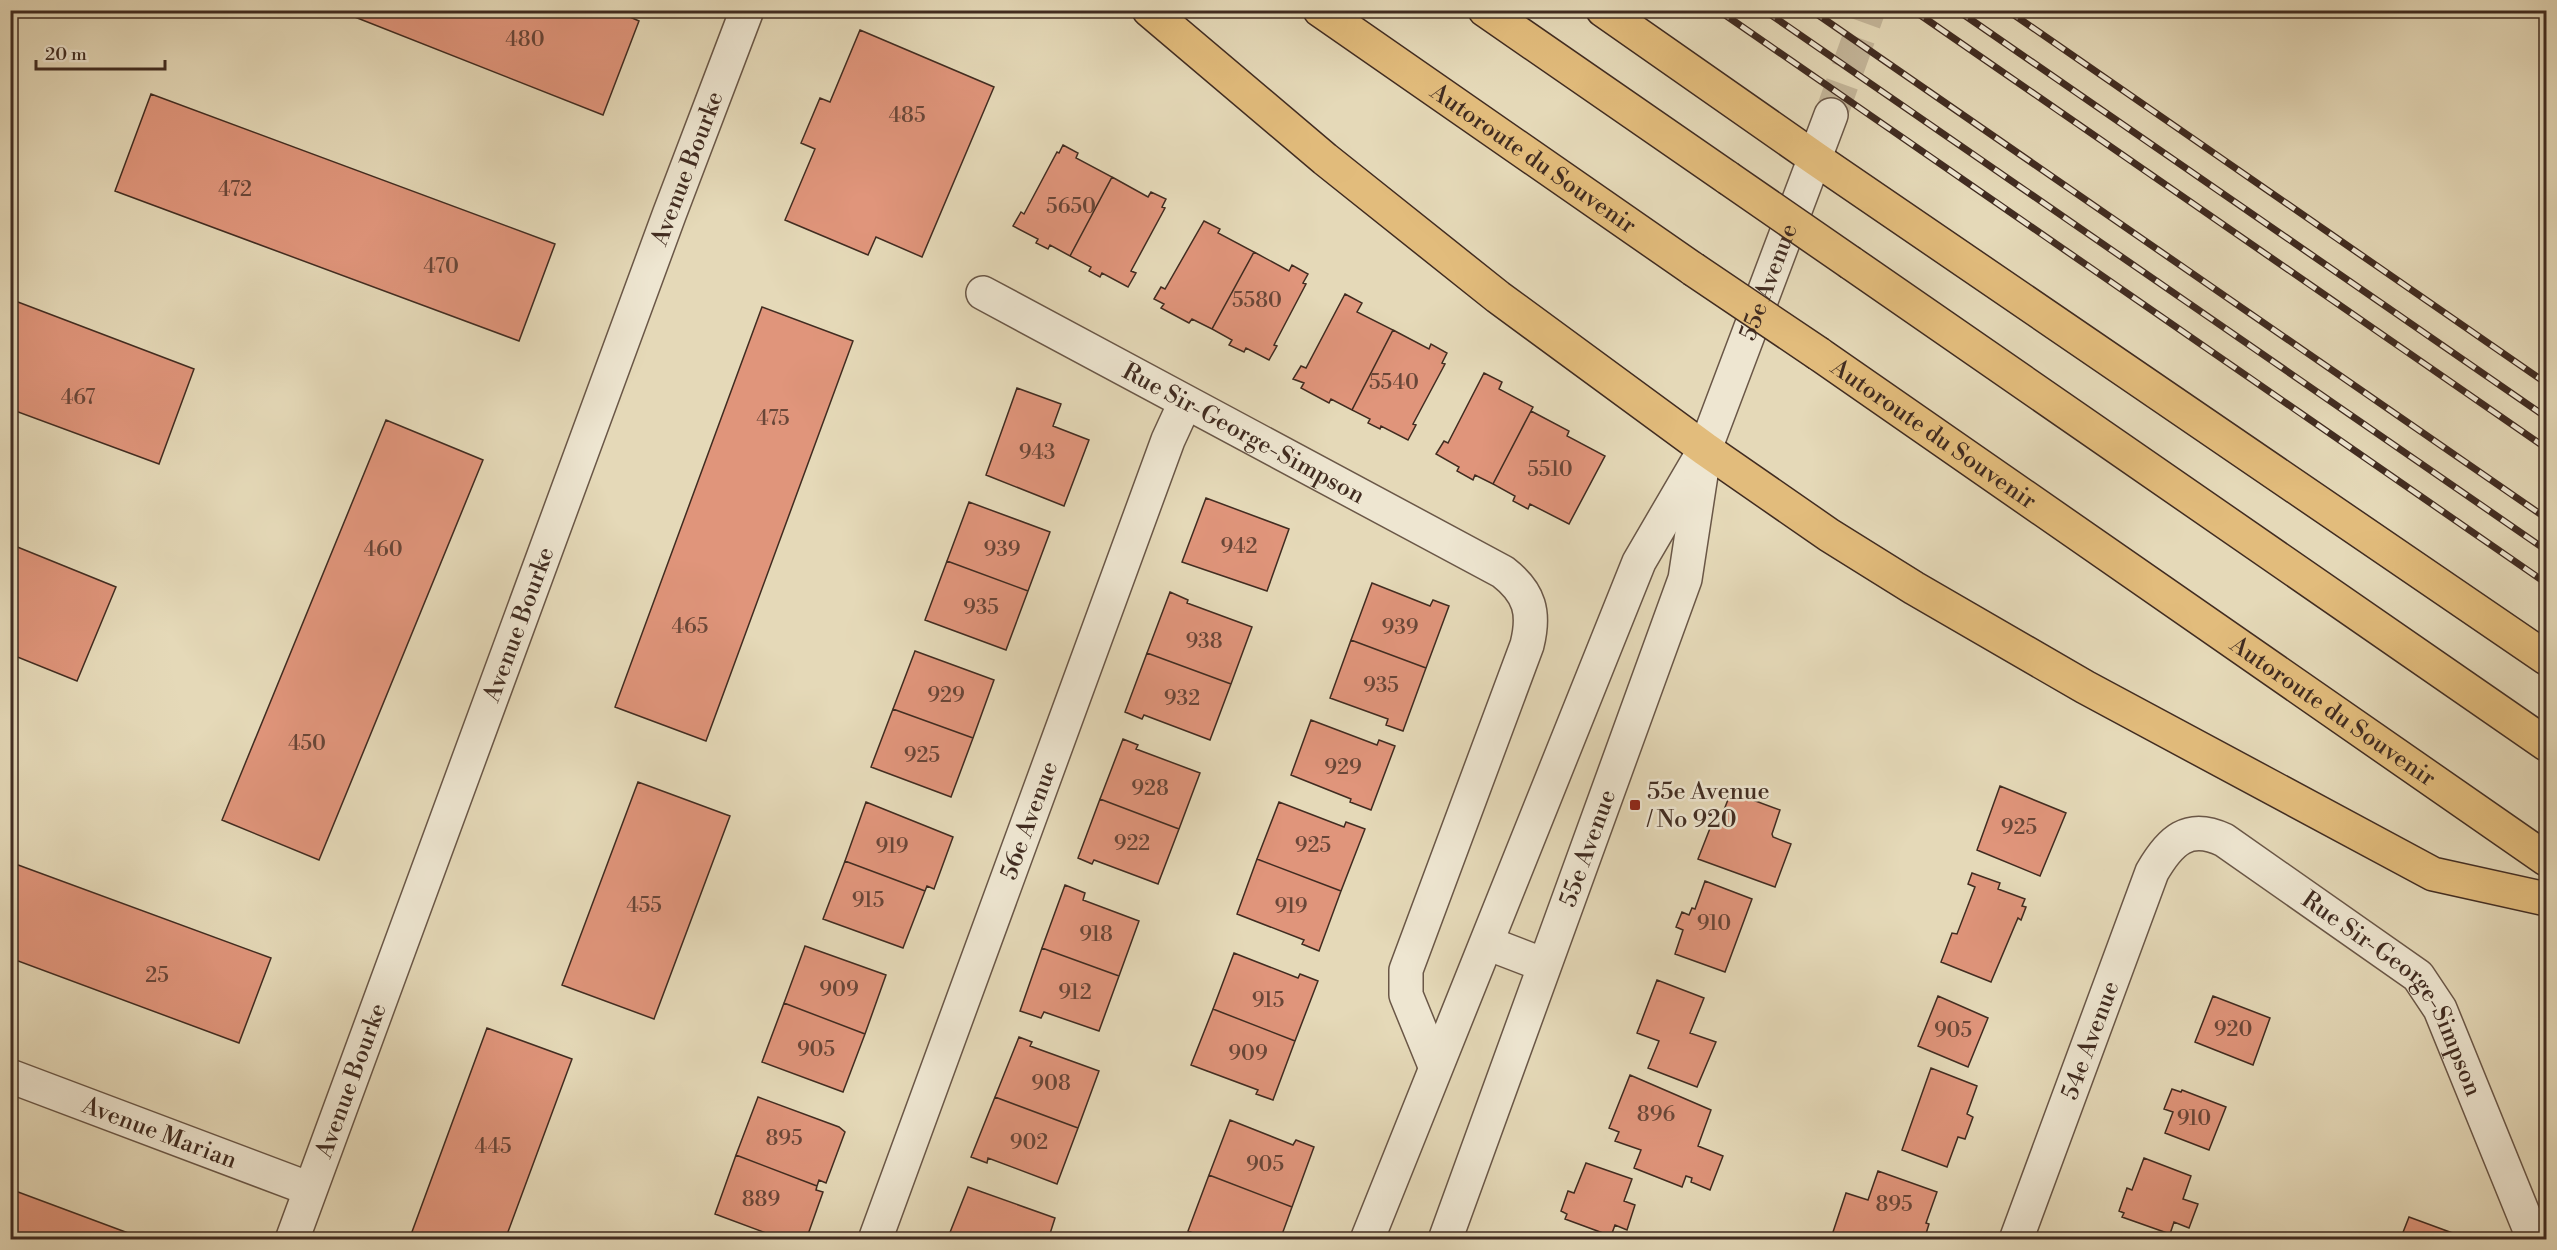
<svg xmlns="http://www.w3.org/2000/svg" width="2557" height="1250" viewBox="0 0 2557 1250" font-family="'Libre Bodoni',serif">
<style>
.building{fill:#e0957b;stroke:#412c21;stroke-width:1.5}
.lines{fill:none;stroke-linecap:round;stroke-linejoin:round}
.minor-tunnel{stroke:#c4b69a;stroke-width:33;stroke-dasharray:33 16;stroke-linecap:butt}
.minor-casing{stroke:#6a5747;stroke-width:36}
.highway-casing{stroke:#412c21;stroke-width:36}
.minor{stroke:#eee6d1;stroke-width:33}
.highway{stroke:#e2bc7c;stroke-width:33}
.rail-casing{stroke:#412c21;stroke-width:7}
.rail{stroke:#eee6d1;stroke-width:4.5;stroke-dasharray:14;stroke-linecap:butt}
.highway-bridge-casing{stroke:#412c21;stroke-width:36;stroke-linecap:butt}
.highway-bridge{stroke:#e2bc7c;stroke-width:33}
.poi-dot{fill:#8f2418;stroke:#eee6d1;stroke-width:2}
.labels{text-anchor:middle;stroke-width:5;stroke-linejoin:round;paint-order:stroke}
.number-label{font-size:21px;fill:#694638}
.street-label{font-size:24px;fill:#412c21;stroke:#eee6d1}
.poi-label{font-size:24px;fill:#412c21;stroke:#eee6d1;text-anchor:start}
</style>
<rect width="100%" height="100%" fill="#e5d9b8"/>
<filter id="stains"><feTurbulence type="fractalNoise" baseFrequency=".00333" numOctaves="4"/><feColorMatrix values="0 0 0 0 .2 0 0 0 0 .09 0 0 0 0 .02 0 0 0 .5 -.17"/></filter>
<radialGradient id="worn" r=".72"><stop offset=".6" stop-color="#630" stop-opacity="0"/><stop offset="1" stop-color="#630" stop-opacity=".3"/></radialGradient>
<path class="building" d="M337 10H614L639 21 603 115Z
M860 30 994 87 922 257 876 237 868 255 785 220 815 149 801 143 820 98 830 102Z
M151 94 555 244 519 341 115 191Z
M1063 145 1078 153 1076 158 1112 177 1070 256 1050 245 1048 249 1036 243 1038 239 1013 226 1021 212 1024 214 1057 152 1059 153Z
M1112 177 1148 197 1151 192 1166 199 1162 207 1165 208 1131 271 1136 273 1128 287 1102 273 1100 277 1089 271 1091 267 1070 256Z
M1204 221 1220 229 1218 233 1254 252 1212 329 1192 319 1189 323 1161 308 1164 304 1154 299 1161 287 1165 289Z
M1254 252 1289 271 1292 265 1308 274 1303 283 1306 284 1274 345 1277 346 1269 360 1246 348 1244 352 1229 345 1232 340 1212 329Z
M1345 294 1362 303 1357 312 1393 330 1352 410 1331 399 1329 403 1301 388 1304 383 1293 379 1301 366 1306 368Z
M10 299 194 369 159 464 10 409Z
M762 307 853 341 706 741 615 707Z
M1393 330 1429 349 1431 344 1447 353 1442 363 1445 364 1413 424 1416 425 1408 440 1381 426 1380 429 1368 423 1370 419 1352 410Z
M1484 373 1502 382 1499 389 1533 407 1493 484 1475 475 1473 480 1457 471 1459 467 1436 454 1444 441 1448 443Z
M1017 388 1061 404 1053 426 1089 440 1064 506 986 475Z
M1531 411 1569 431 1567 436 1605 456 1569 524 1530 504 1528 509 1513 501 1515 496 1493 484Z
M386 420 483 460 319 860 222 820Z
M1206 498 1289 529 1267 591 1182 562Z
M969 502 1050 532 1028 591 947 561Z
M10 544 116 587 77 681 10 654Z
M947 561 1028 591 1006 650 925 620Z
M1372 583 1430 606 1433 600 1449 606 1426 668 1351 640Z
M1170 592 1188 600 1187 603 1252 627 1231 684 1147 653Z
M1351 640 1426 668 1403 731 1386 725 1388 719 1330 698Z
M915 651 994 680 973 738 893 709Z
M1147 653 1231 684 1210 740 1144 715 1142 719 1125 712Z
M893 709 973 738 951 797 871 767Z
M1311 720 1377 745 1379 740 1395 746 1371 810 1350 802 1351 799 1291 775Z
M1123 739 1138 745 1136 749 1200 773 1179 829 1100 799Z
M638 782 730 816 654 1019 562 985Z
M2000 786 2066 813 2040 876 1977 850Z
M1731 792 1780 810 1772 834 1773 837 1791 844 1775 887 1698 859 1716 813 1722 815Z
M1100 799 1179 829 1158 884 1094 860 1092 864 1078 858Z
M866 802 953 837 934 889 927 886 925 891 845 861Z
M1279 802 1344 827 1346 822 1365 829 1341 891 1257 859Z
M1257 859 1341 891 1319 951 1302 944 1304 940 1237 914Z
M845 861 925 891 903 948 823 919Z
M10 862 271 958 239 1043 10 958Z
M1972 873 2000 883 1998 889 2025 899 2022 906 2026 907 2021 920 2018 918 1991 982 1941 962 1952 933 1957 934 1975 887 1968 884Z
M1705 881 1752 899 1725 972 1675 954 1683 930 1676 927 1682 912 1689 915 1692 908 1695 909Z
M1065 885 1085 893 1083 900 1139 921 1119 976 1042 948Z
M805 946 886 975 865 1034 784 1003Z
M1042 948 1119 976 1099 1031 1044 1012 1041 1018 1020 1011Z
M1234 953 1298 978 1300 974 1318 981 1295 1041 1213 1009Z
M1657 980 1704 998 1690 1033 1716 1042 1697 1087 1648 1068 1659 1041 1637 1033Z
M1938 996 1988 1018 1968 1067 1918 1046Z
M2213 996 2270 1018 2253 1065 2195 1042Z
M784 1003 865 1034 843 1092 762 1062Z
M1213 1009 1295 1041 1273 1100 1256 1094 1258 1090 1191 1065Z
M487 1028 572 1059 505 1240H409Z
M1019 1037 1032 1042 1030 1046 1099 1071 1078 1128 995 1097Z
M1931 1068 1977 1086 1967 1114 1973 1117 1965 1139 1958 1137 1947 1167 1902 1150Z
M1630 1075 1711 1110 1698 1146 1723 1156 1710 1190 1691 1182 1692 1178 1686 1176 1682 1187 1634 1168 1641 1150 1615 1141 1619 1132 1609 1128Z
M2172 1089 2181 1092 2182 1090 2226 1107 2209 1150 2165 1133 2173 1112 2164 1109Z
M758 1097 839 1127 845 1132 826 1183 819 1180 817 1186 736 1155Z
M995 1097 1078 1128 1057 1184 988 1158 987 1163 971 1157Z
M1230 1120 1293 1145 1296 1140 1314 1147 1292 1207 1209 1175Z
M736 1155 817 1186 816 1190 823 1192 806 1240H785L715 1214Z
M2144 1158 2191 1176 2183 1199 2198 1204 2189 1228 2174 1222 2170 1234 2122 1217 2124 1213 2119 1211 2127 1188 2132 1190Z
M1586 1163 1632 1179 1624 1201 1635 1205 1627 1230 1615 1225 1611 1236 1565 1219 1567 1214 1561 1211 1568 1191 1574 1193Z
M1878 1171 1937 1192 1926 1223 1929 1224 1924 1240 1909 1236 1908 1240 1831 1238 1846 1193 1868 1200Z
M1209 1175 1292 1207 1280 1240H1208L1188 1231Z
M968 1187 1055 1218 1048 1240H947Z
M10 1189 147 1240H10Z
M2409 1217 2458 1235 2456 1240H2400Z"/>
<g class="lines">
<path class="minor-tunnel" d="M1831 115 1869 10"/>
<defs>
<g id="minor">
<path id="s1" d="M983 293 1503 572C1530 593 1535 613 1527 645L1406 970V995L1435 1066"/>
<path d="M1487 943 1544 965"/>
<path id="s2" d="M10 1076 310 1189"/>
<path id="s3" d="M292 1240 669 215 747 10"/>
<path id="s4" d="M875 1240 1168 440 1185 403"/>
<path id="s5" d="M1367 1240 1639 562 1705 449 1831 115"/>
<path id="s6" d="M1445 1240 1685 579 1702 468"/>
<path id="s7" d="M2016 1240 2152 872C2170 841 2188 823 2224 840L2418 976 2440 1009 2534 1240"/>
</g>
<g id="highway">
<path d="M1149 10 1325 159 1498 297 1705 449 1829 535 1914 588 2085 687 2433 874 2546 899"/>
<path id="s8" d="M1320 10 1693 269"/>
<path d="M1485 10 1728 178"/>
<path d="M1603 10 1816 159 2546 658"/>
<path d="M1851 263 2546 744"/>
<path id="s9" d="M1819 354 2546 859"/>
</g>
</defs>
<use href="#minor" class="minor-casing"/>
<use href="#highway" class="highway-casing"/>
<use href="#minor" class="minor"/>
<use href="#highway" class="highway"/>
<defs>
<path id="rail" d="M1718 10 2546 583
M1764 10 2546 550
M1811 10 2546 518
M1913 10 2546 448
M1957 10 2546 417
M2007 10 2546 383"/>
</defs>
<use href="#rail" class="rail-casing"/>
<use href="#rail" class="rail"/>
<defs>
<path id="highway-bridge" d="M1728 178 1851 263
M1693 269 1819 354"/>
</defs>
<use href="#highway-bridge" class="highway-bridge-casing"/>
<use href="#highway-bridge" class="highway-bridge"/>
</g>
<rect class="poi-dot" x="1629" y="799" width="12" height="12" rx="3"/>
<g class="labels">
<g class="number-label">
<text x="525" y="46">480</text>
<text x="907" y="122">485</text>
<text x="235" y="196">472</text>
<text x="1071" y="213">5650</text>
<text x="441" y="273">470</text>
<text x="1257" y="307">5580</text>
<text x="1394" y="389">5540</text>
<text x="78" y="404">467</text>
<text x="773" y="425">475</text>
<text x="1037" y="459">943</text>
<text x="1550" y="476">5510</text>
<text x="1239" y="553">942</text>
<text x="383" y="556">460</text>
<text x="1002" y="556">939</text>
<text x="981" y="614">935</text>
<text x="690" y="633">465</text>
<text x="1400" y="634">939</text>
<text x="1204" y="648">938</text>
<text x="1381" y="692">935</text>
<text x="946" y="702">929</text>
<text x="1182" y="705">932</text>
<text x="307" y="750">450</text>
<text x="922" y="762">925</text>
<text x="1343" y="774">929</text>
<text x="1150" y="795">928</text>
<text x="2019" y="834">925</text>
<text x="1132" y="850">922</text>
<text x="1313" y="852">925</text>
<text x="892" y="853">919</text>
<text x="868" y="907">915</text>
<text x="644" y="912">455</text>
<text x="1291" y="913">919</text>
<text x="1714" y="930">910</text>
<text x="1096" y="941">918</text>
<text x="157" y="982">25</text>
<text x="839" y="996">909</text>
<text x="1075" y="999">912</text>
<text x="1268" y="1007">915</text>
<text x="2233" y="1036">920</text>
<text x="1953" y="1037">905</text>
<text x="816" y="1056">905</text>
<text x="1248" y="1060">909</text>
<text x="1051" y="1090">908</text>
<text x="1656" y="1121">896</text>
<text x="2194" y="1125">910</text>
<text x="784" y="1145">895</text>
<text x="1029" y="1149">902</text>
<text x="493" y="1153">445</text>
<text x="1265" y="1171">905</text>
<text x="761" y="1206">889</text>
<text x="1894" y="1211">895</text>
</g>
<g class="street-label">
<text dy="8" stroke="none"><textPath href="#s8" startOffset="260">Autoroute du Souvenir</textPath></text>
<text dy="8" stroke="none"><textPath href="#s3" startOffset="1142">Avenue Bourke</textPath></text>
<text dy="8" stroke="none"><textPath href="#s5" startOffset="1040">55e Avenue</textPath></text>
<text dy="8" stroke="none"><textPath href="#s1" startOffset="296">Rue Sir-George-Simpson</textPath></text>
<text dy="8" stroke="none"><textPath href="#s9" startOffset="140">Autoroute du Souvenir</textPath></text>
<text dy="8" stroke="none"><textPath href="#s3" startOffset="656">Avenue Bourke</textPath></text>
<text dy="8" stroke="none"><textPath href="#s9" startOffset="626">Autoroute du Souvenir</textPath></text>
<text dy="8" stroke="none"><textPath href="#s4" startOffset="447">56e Avenue</textPath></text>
<text dy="8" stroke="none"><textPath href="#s6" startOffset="417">55e Avenue</textPath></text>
<text dy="8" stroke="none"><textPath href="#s7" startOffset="716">Rue Sir-George-Simpson</textPath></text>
<text dy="8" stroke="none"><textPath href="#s7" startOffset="213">54e Avenue</textPath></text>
<text dy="8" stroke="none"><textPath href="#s3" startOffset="170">Avenue Bourke</textPath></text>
<text dy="8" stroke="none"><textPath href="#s2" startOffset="160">Avenue Marian</textPath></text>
</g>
<g class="poi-label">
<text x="1647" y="799">55e Avenue<tspan x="1647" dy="28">/ No 920</tspan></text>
</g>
</g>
<rect width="2557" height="1250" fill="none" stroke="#e5d9b8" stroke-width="36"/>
<rect x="12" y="12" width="2533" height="1226" fill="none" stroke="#412c21" stroke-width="3"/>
<rect x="18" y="18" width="2521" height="1214" fill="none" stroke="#412c21" stroke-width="1.5"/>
<path d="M36 60v9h129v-9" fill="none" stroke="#412c21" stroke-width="3"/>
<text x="45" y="60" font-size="18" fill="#412c21" stroke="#eee6d1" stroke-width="4.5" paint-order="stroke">20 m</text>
<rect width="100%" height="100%" filter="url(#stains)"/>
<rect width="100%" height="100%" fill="url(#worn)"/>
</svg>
